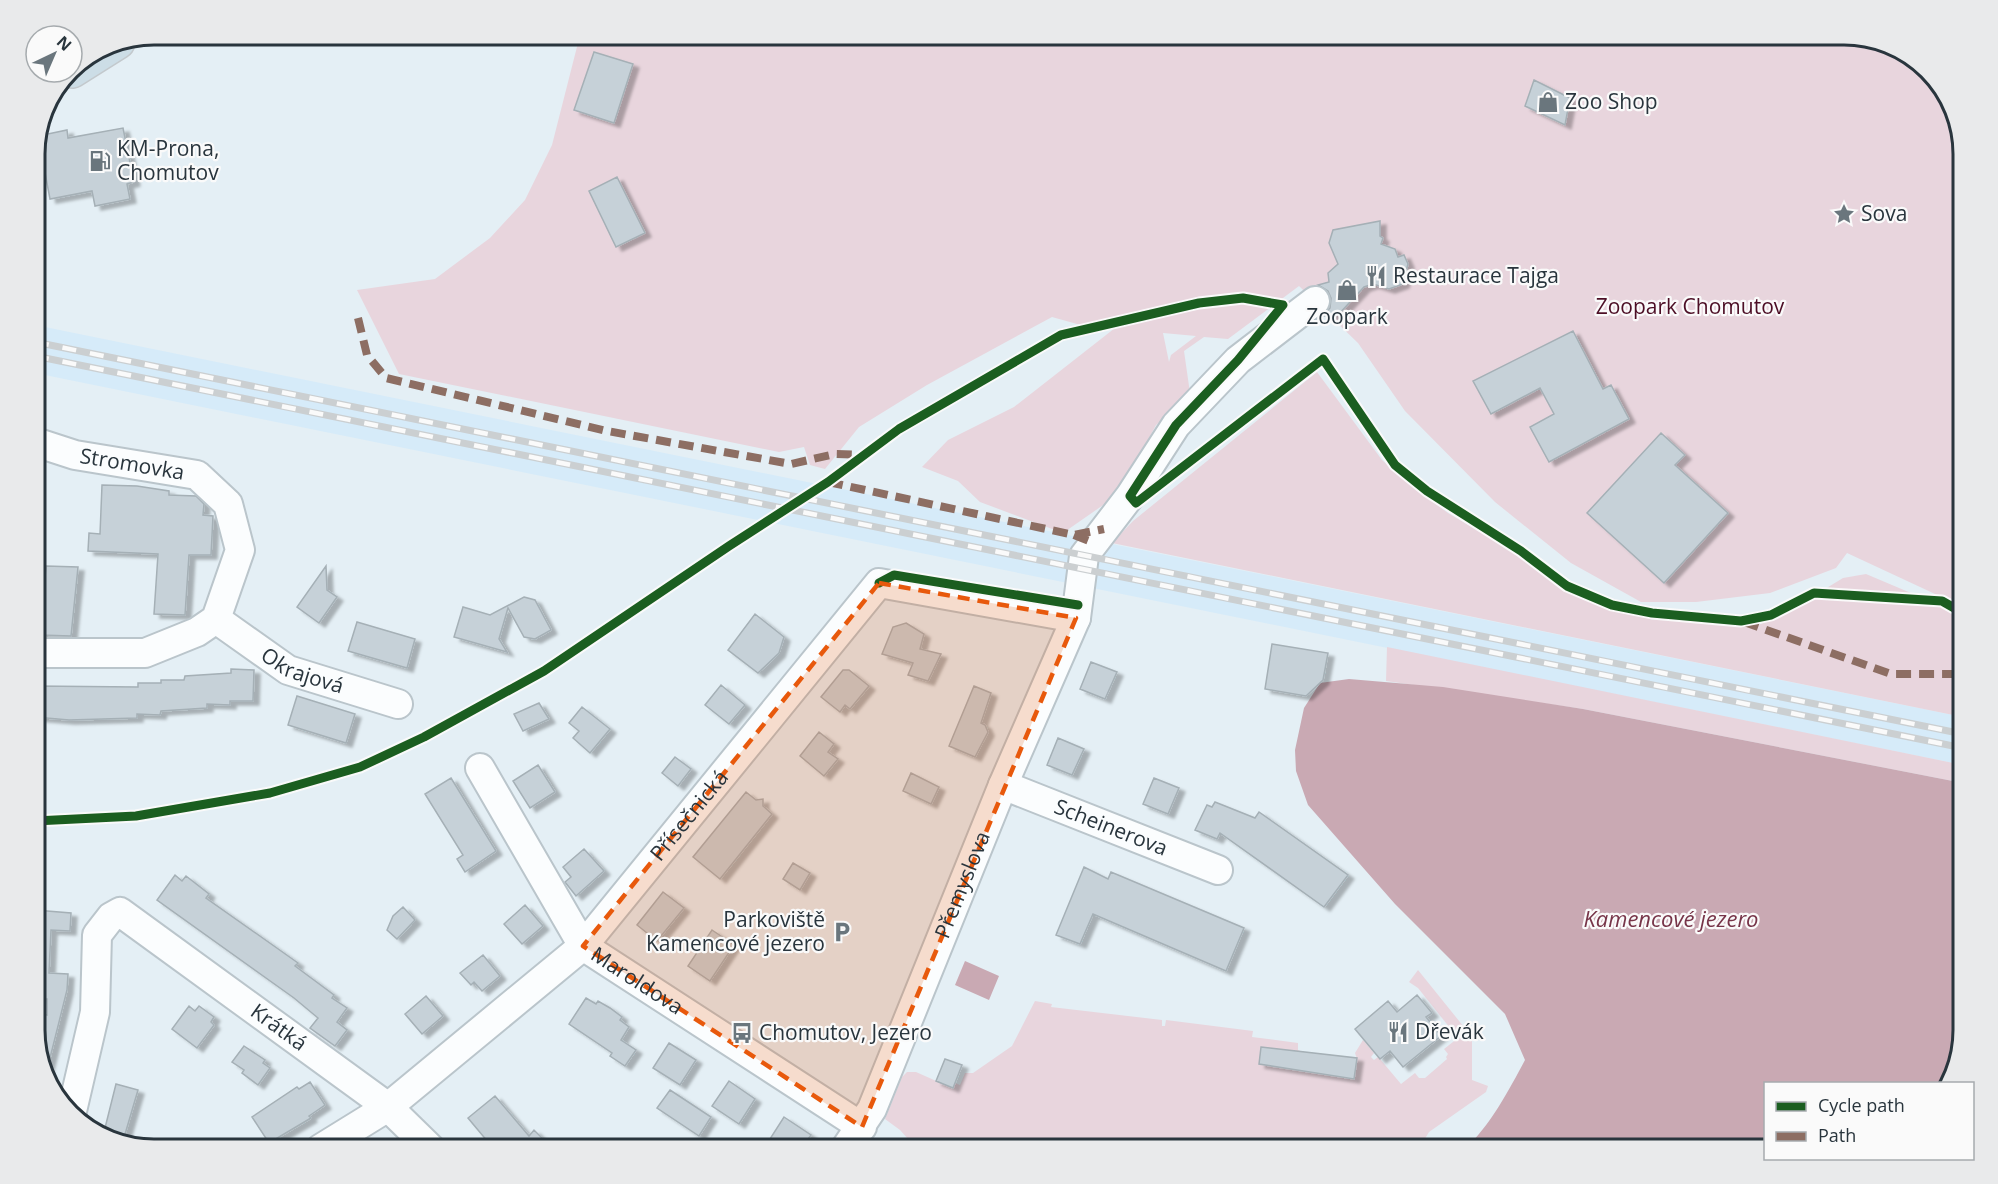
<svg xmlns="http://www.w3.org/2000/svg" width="1998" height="1184" viewBox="0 0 1998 1184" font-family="'Open Sans',sans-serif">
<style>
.built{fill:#d6ebf9}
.green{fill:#e8d5dd;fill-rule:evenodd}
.water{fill:#c9a9b3}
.pier{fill:#e4eff5}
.building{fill:#c6d1d8;stroke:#a5b0b6;stroke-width:1.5;filter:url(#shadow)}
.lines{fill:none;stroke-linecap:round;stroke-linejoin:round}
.minor-casing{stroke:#bac5cb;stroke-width:32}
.highway-casing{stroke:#c3c9cd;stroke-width:36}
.minor{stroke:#fbfdfe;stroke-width:28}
.highway{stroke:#ccdde6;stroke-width:33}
.rail-casing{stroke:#cbcfd1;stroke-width:7}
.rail{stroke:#fafafa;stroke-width:4.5;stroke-dasharray:14;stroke-linecap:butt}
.quiet{stroke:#8d6e63;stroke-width:8;stroke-dasharray:15 8;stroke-linecap:butt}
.cycleway-casing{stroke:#fafafa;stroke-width:13}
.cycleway{stroke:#1b5e20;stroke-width:9}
.marked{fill:#e8590c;fill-opacity:0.2;stroke:#e8590c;stroke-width:4.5;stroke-dasharray:12 8;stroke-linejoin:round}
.labels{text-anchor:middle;stroke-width:4.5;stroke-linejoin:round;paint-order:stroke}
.poi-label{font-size:21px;fill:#29353d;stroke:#fafafa;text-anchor:start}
.park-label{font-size:21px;fill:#4c0e25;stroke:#fafafa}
.street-label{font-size:21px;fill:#29353d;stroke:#fafafa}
.water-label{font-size:22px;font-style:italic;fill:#773549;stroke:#fafafa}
.rim{fill:none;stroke:#29353d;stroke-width:3}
</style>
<defs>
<filter id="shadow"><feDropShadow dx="6" dy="4" stdDeviation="1.5" flood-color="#0004"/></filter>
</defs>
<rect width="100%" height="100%" fill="#e4eff5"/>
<path class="built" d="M35 325 1963 717V765L35 373Z"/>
<path class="green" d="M580 35H1844L1904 51 1947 94 1963 147V607L1847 553 1836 568 1770 593 1696 602H1641L1571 563 1495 502 1405 411 1358 343 1299 286 1228 339 1204 337 1184 351 1190 393 1186 400 1156 425 1119 494 1063 533 980 502 958 481 922 467 948 440 1014 407 1115 328 1077 324 1052 317 927 385 859 427 825 469 810 465 804 447 779 452 399 374 357 290 435 279 490 238 525 200 552 145ZM1163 333 1196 336 1171 355 1169 362Z
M1317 372 1382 460 1405 481 1448 513 1507 548 1561 588 1593 602 1652 616 1739 627 1758 625 1779 617 1843 578 1866 574 1944 607 1963 619V717L1112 543 1133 521Z
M1387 647 1963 765V783L1583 709 1386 681Z
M1418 970 1472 1037V1080L1488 1086 1486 1092 1429 1132 1423 1142 1420 1140 1404 1149H917L900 1130 885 1119 902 1077 907 1072H916L952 1088 955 1083 960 1085 965 1073H973L1012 1046 1035 1001 1052 1004 1051 1007 1162 1020V1026H1165L1166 1020 1253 1031 1252 1037 1298 1043V1050L1303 1052 1300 1071 1354 1079 1357 1059 1355 1053 1363 1040 1374 1053 1371 1057 1374 1060 1378 1057 1380 1059 1401 1084 1415 1073 1419 1078H1425L1447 1059 1446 1057 1448 1054 1444 1049 1458 1038 1418 988 1409 982Z"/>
<path class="water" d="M1349 679 1443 687 1583 709 1963 783V1030L1949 1083 1766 1084 1765 1149H1465C1490 1126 1509 1090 1525 1060L1505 1014 1395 904 1308 805 1296 771 1295 750 1304 708 1320 683Z
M965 961 999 976 989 1000 955 985Z"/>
<path class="pier" d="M1442 1137 1460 1149 1434 1148Z"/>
<path class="building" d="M594 52 633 64 614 123 574 110Z
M1534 80 1570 98 1565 125 1525 106Z
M123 128 134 182 127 184 130 199 95 206 92 191 50 199 38 136 67 130 68 138Z
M617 177 645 233 616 247 589 191Z
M1380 221V236L1383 238 1381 244 1395 249 1398 257 1404 255 1408 264 1403 284 1389 289 1373 284 1364 287 1338 315 1323 316 1330 308 1331 298 1328 291 1318 285 1329 282 1328 273 1338 264 1329 243 1333 230Z
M1573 331 1603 389 1611 385 1629 419 1549 462 1530 427 1554 414 1540 388 1491 414 1473 381Z
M1661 433 1685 455 1675 465 1728 513 1664 583 1587 513Z
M102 485 137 486 169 491V495L196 496 204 504 203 515 213 516 211 555H189L185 615 154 614 158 554 88 551 89 533 100 534Z
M46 566 78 567 71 636 40 635Z
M326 566 327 590 337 597 319 623 297 607Z
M524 597 535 600 551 630 535 639 524 637 508 608 499 639 507 652 454 637 463 607 490 615Z
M755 614 784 637 779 653 758 673 728 650Z
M357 622 415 639 407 668 348 651Z
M906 623 924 634 920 649 941 654 928 681 908 675 913 663 882 654 893 627Z
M1272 644 1328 653 1323 680 1306 696 1265 689Z
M1091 662 1117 672 1105 699 1080 689Z
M231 669 254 670 253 701H230V705L207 704V708L161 711 160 715 137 714V718L69 720 35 717V686L138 687V683H161V680H184L185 676 231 673Z
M843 670H849L869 686 850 709 845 705 840 712 821 697Z
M721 685 745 705 729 724 705 705Z
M974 686 991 693 981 723 985 725 988 732 975 757 949 746Z
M297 696 355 714 346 743 288 725Z
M539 703 549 719 523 731 514 714Z
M582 707 610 729 590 753 573 738 579 731 569 723Z
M819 732 834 744 828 752 838 759 824 776 800 756Z
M1058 738 1084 749 1072 775 1047 765Z
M675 757 691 769 678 786 662 773Z
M538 765 555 792 530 808 513 781Z
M911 773 939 787 931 804 903 791Z
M451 778 496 851 465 872 457 859 463 855 425 794Z
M1154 778 1179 788 1168 814 1143 804Z
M746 792 756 800 763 799V806L772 814 720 879 693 857Z
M1215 802 1255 818 1259 812 1348 875 1324 907 1220 833 1217 839 1195 830 1207 805 1212 807Z
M584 849 604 871 576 896 565 882 571 877 563 867Z
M793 863 810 873 800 890 783 879Z
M1084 867 1108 879 1111 872 1244 928 1226 971 1093 914 1080 944 1056 935Z
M175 875 182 881 186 876 209 894 206 898 298 963 295 966 334 995 332 998 347 1008 337 1022 347 1030 335 1046 310 1028 318 1018 294 998 157 900Z
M663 892 684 908 657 941 637 925Z
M525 905 543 926 522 944 504 924Z
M403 907 415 920 397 939 387 930 393 916Z
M35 910 71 913 70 931 51 930 49 973 68 974 67 990 46 1074 35 1037V1012L47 1015V999H35Z
M712 930 734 945 710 981 688 966Z
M483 955 500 976 482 991 474 982 471 985 460 973Z
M1417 995 1432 1013 1426 1017 1441 1036 1403 1067 1390 1051 1380 1059 1355 1029 1388 1001 1397 1012Z
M426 996 443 1016 422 1034 405 1014Z
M586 998 596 1004 598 1001 610 1008 622 1017 620 1020 629 1027 621 1040 636 1050 625 1066 610 1056 612 1053 569 1024Z
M189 1006 195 1011 199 1006 214 1017 211 1022 214 1025 197 1048 172 1029Z
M669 1043 696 1060 680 1085 653 1068Z
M244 1046 265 1060 263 1063 270 1068 258 1085 242 1073 244 1070 232 1062Z
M1261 1047 1357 1058 1354 1079 1259 1064Z
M945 1059 962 1065 953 1088 936 1081Z
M729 1081 755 1099 739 1124 712 1106Z
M310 1082 325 1105 309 1116 311 1118 269 1143 252 1117 297 1087 299 1089Z
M116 1084 138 1090 123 1141 103 1136Z
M670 1090 711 1117 699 1136 657 1108Z
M495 1096 529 1136 534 1130 553 1149H502L497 1144 493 1148 468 1118Z
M784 1117 811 1135 801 1149H778L768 1142Z"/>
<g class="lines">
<defs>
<g id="minor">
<path id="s1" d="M35 442 75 455 197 475 228 504 240 550 216 619 197 632 145 653H35"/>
<path id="s2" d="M216 619 288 670 398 704"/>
<path id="s3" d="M480 768 583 946 862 1127"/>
<path id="s4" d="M1003 785 1218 870"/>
<path id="s5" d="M72 1111 95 1012 97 935 111 917 120 912 388 1107 431 1149"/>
<path id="s6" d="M320 1149 388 1107 583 946 879 583 1076 618"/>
<path id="s7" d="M845 1149 872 1109 1003 785 1076 618 1084 556 1130 496 1176 425 1238 360 1315 301"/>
</g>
<path id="highway" d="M72 71 118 42"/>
</defs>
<use href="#minor" class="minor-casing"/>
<use href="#highway" class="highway-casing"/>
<use href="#minor" class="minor"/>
<use href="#highway" class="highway"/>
<defs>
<path id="rail" d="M35 342 1963 734
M35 356 1963 748"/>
</defs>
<use href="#rail" class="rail-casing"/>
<use href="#rail" class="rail"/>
<path class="quiet" d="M358 318 367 355 386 378 607 431 791 464 835 454 862 455
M828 482 1074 535 1104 529
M1074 535 1094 543
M1744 622 1891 674H1963"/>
<defs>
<path id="cycleway" d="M879 583 894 575 1078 605
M35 821 136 816 270 793 360 767 424 737 544 671 729 546 828 482 899 429 1061 335 1199 303 1243 298 1283 305 1238 360 1176 425 1130 496 1136 503 1323 359 1395 465 1427 491 1521 551 1567 586 1612 605 1652 613 1741 621 1771 615 1814 593 1942 601 1963 613"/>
</defs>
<use href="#cycleway" class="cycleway-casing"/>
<use href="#cycleway" class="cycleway"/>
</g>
<path class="marked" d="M879 583 1076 618 862 1127 583 946Z"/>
<defs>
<symbol id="shop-bare" viewBox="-9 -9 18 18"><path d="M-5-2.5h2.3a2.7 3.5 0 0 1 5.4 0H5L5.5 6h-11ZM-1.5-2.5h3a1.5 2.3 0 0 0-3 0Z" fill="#6a767d" stroke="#fafafa" stroke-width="2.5" paint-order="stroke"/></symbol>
<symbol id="fuel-bare" viewBox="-9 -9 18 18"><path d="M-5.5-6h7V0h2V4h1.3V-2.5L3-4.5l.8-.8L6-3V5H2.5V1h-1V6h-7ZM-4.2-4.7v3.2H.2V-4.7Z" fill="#6a767d" stroke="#fafafa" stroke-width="2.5" paint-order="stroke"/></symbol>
<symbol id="sight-bare" viewBox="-9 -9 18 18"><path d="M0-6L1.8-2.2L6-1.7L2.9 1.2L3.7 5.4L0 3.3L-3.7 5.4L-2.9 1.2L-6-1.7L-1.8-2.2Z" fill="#6a767d" stroke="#fafafa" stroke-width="2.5" paint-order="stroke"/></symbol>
<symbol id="restaurant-bare" viewBox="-9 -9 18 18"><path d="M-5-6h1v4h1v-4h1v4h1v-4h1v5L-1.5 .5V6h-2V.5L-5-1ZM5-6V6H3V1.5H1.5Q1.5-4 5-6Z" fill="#6a767d" stroke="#fafafa" stroke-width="2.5" paint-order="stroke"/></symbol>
<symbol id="parking-bare" viewBox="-9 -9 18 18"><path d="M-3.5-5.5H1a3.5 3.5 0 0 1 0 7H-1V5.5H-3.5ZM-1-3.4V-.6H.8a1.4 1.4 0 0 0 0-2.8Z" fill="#6a767d" stroke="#fafafa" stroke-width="2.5" paint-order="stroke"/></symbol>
<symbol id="bus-bare" viewBox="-9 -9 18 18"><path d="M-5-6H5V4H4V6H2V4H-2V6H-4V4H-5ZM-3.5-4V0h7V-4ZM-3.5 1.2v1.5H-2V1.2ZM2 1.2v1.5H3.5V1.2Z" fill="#6a767d" stroke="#fafafa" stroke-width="2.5" paint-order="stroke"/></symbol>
</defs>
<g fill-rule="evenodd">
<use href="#shop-bare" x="1533" y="87" width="30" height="30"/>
<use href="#fuel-bare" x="85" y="146" width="30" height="30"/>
<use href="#sight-bare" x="1829" y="199" width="30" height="30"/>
<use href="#restaurant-bare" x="1361" y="261" width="30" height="30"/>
<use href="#shop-bare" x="1332" y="275" width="30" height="30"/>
<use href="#parking-bare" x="827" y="917" width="30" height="30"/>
<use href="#restaurant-bare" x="1383" y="1017" width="30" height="30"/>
<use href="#bus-bare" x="727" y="1018" width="30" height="30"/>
</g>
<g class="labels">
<g class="poi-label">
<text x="1565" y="109">Zoo Shop</text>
<text x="117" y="156">KM-Prona,<tspan x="117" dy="24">Chomutov</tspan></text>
<text x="1861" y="221">Sova</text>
<text x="1393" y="283">Restaurace Tajga</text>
<text x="1347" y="324" text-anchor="middle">Zoopark</text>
<text x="825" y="927" text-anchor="end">Parkoviště<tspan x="825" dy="24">Kamencové jezero</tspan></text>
<text x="1415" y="1039">Dřevák</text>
<text x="759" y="1040">Chomutov, Jezero</text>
</g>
<g class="park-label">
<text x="1690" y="314">Zoopark Chomutov</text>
</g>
<g class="street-label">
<text dy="7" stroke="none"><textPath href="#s1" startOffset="100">Stromovka</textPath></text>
<text dy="7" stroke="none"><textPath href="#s2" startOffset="102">Okrajová</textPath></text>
<text dy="7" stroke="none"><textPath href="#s6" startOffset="501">Přísečnická</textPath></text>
<text dy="7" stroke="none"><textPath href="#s4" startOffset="116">Scheinerova</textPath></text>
<text dy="7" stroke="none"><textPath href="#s7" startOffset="290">Přemyslova</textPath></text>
<text dy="7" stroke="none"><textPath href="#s3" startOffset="270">Maroldova</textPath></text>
<text dy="7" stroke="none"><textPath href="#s5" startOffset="408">Krátká</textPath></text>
</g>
<g class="water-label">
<text x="1671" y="927">Kamencové jezero</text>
</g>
</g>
<path d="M0 0H1998V1184H0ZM154 45H1844A109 109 0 0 1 1953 154V1030A109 109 0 0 1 1844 1139H154A109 109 0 0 1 45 1030V154A109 109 0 0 1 154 45Z" fill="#e9eaeb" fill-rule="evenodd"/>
<path class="rim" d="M154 45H1844A109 109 0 0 1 1953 154V1030A109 109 0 0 1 1844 1139H154A109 109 0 0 1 45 1030V154A109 109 0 0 1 154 45Z"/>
<rect x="1764" y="1082" width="210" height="78" fill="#fafafa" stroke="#a6abae" stroke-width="1.5"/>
<rect x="1776" y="1102" width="30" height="9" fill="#1b5e20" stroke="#a6abae" stroke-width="1.5"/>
<text x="1818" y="1112" font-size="18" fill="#29353d">Cycle path</text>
<rect x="1776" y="1132" width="30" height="9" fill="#8d6e63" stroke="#a6abae" stroke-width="1.5"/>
<text x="1818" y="1142" font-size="18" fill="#29353d">Path</text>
<g transform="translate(54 54) rotate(44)"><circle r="28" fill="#fafafa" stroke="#a6abae" stroke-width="1.5"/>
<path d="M0-4.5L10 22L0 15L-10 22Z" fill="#6a767d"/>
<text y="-9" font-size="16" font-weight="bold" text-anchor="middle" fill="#29353d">N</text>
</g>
</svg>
